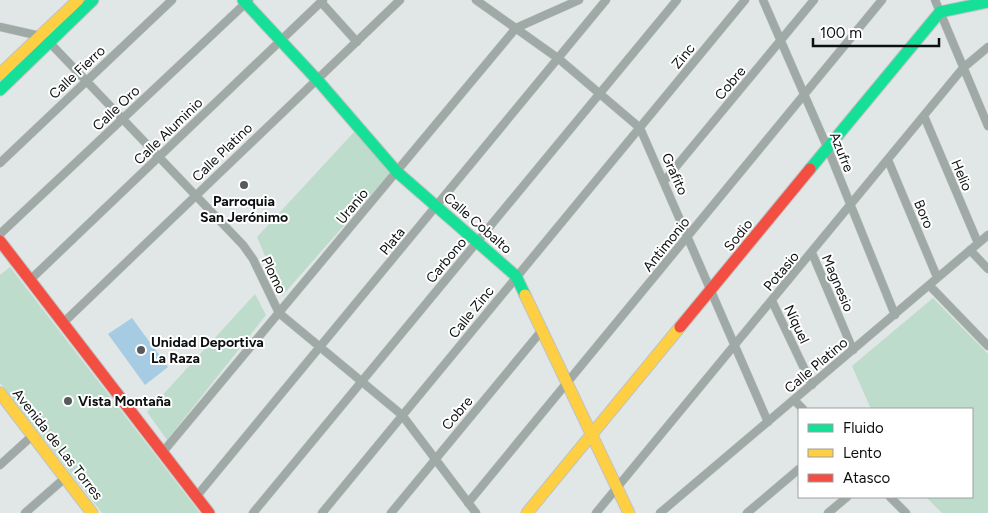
<svg xmlns="http://www.w3.org/2000/svg" width="988" height="513" viewBox="0 0 988 513" font-family="Figtree,sans-serif">
<style>
.green{fill:#bddccc}
.water{fill:#a6cce4}
.lines{fill:none;stroke-linecap:round;stroke-linejoin:round}
.street-casing{stroke:#c0c3c3;stroke-width:9}
.fast-casing{stroke:#c0c3c3;stroke-width:13}
.slow-casing{stroke:#c0c3c3;stroke-width:13}
.jam-casing{stroke:#c0c3c3;stroke-width:13}
.street{stroke:#9fa9a6;stroke-width:8}
.fast{stroke:#16e098;stroke-width:11}
.slow{stroke:#ffcf43;stroke-width:11}
.jam{stroke:#f24e42;stroke-width:11}
.poi-dot{fill:#575b5b;stroke:#fff;stroke-width:2}
.labels{text-anchor:middle;stroke-width:4;stroke-linejoin:round;paint-order:stroke}
.street-label{font-size:14px;fill:#0d1010;stroke:#fff}
.poi-label{font-size:14px;font-weight:bold;fill:#0d1010;stroke:#fff;text-anchor:start}
</style>
<rect width="100%" height="100%" fill="#e1e6e6"/>
<path class="green" d="M355 131 390 173 282 296 257 237Z
M10 267 200 513H102L0 383V275Z
M255 294 266 315 167 440 147 412Z
M933 298 988 354V513H942L926 497H972V409H871L852 366Z"/>
<path class="water" d="M132 318 168 367 145 385 108 334Z"/>
<g class="lines">
<defs>
<path id="street" d="M476 0 559 59 640 128 768 422
M763 0 828 149 895 315
M935 0 988 126
M321 2 357 42
M0 27 40 36 50 43 243 245 253 259 279 313 402 415 476 513
M924 116 978 243
M888 160 937 277
M0 163 172 0
M665 180 814 0
M0 234 249 0
M970 250 988 269
M812 253 853 350
M30 280 323 0
M929 285 988 346
M772 301 812 385
M63 323 400 0
M794 400 803 409
M162 453 516 28 579 0
M0 465 32 436
M196 497 606 0
M890 497 906 513
M468 503 882 0
M25 513 65 478
M253 513 677 0
M322 513 745 0
M391 513 543 329
M596 513 963 68 988 47
M660 513 988 235
M747 513 799 469
M828 513 847 497"/>
<path id="fast" d="M243 0 321 84 397 172 516 276 525 295
M0 90 93 0
M810 169 940 12 988 2"/>
<path id="slow" d="M0 74 78 0
M525 295 629 513
M0 393 92 513
M527 513 680 327"/>
<path id="jam" d="M0 241 209 513
M680 327 810 169"/>
</defs>
<use href="#street" class="street-casing"/>
<use href="#fast" class="fast-casing"/>
<use href="#slow" class="slow-casing"/>
<use href="#jam" class="jam-casing"/>
<use href="#street" class="street"/>
<use href="#fast" class="fast"/>
<use href="#slow" class="slow"/>
<use href="#jam" class="jam"/>
</g>
<g class="poi-dot">
<circle cx="244" cy="185" r="5"/>
<circle cx="141" cy="350" r="5"/>
<circle cx="68" cy="401" r="5"/>
</g>
<g class="labels">
<g class="street-label">
<text transform="translate(683 56) rotate(-51)" y="5">Zinc</text>
<text transform="translate(77 72) rotate(-43)" y="5">Calle Fierro</text>
<text transform="translate(730 83) rotate(-50)" y="5">Cobre</text>
<text transform="translate(116 108) rotate(-43)" y="5">Calle Oro</text>
<text transform="translate(168 131) rotate(-44)" y="5">Calle Aluminio</text>
<text transform="translate(222 152) rotate(-44)" y="5">Calle Platino</text>
<text transform="translate(842 152) rotate(68)" y="5">Azufre</text>
<text transform="translate(675 174) rotate(66)" y="5">Grafito</text>
<text transform="translate(962 175) rotate(67)" y="5">Helio</text>
<text transform="translate(352 206) rotate(-50)" y="5">Uranio</text>
<text transform="translate(924 214) rotate(67)" y="5">Boro</text>
<text transform="translate(478 223) rotate(41)" y="5">Calle Cobalto</text>
<text transform="translate(738 235) rotate(-51)" y="5">Sodio</text>
<text transform="translate(392 241) rotate(-51)" y="5">Plata</text>
<text transform="translate(666 244) rotate(-51)" y="5">Antimonio</text>
<text transform="translate(446 260) rotate(-50)" y="5">Carbono</text>
<text transform="translate(781 271) rotate(-50)" y="5">Potasio</text>
<text transform="translate(274 275) rotate(64)" y="5">Plomo</text>
<text transform="translate(838 283) rotate(67)" y="5">Magnesio</text>
<text transform="translate(471 312) rotate(-51)" y="5">Calle Zinc</text>
<text transform="translate(797 324) rotate(65)" y="5">Níquel</text>
<text transform="translate(816 365) rotate(-40)" y="5">Calle Platino</text>
<text transform="translate(457 413) rotate(-50)" y="5">Cobre</text>
<text transform="translate(58 444) rotate(52)" y="5">Avenida de Las Torres</text>
</g>
<g class="poi-label">
<text x="244" y="206" text-anchor="middle">Parroquia<tspan x="244" dy="16">San Jerónimo</tspan></text>
<text x="151" y="347">Unidad Deportiva<tspan x="151" dy="16">La Raza</tspan></text>
<text x="78" y="406">Vista Montaña</text>
</g>
</g>
<rect x="798" y="408" width="175" height="90" fill="#ffffff" stroke="#9e9f9f"/>
<rect x="808" y="424" width="25" height="8" fill="#16e098" stroke="#9e9f9f"/>
<text x="843" y="433" font-size="15" fill="#0d1010">Fluido</text>
<rect x="808" y="449" width="25" height="8" fill="#ffcf43" stroke="#9e9f9f"/>
<text x="843" y="458" font-size="15" fill="#0d1010">Lento</text>
<rect x="808" y="474" width="25" height="8" fill="#f24e42" stroke="#9e9f9f"/>
<text x="843" y="483" font-size="15" fill="#0d1010">Atasco</text>
<path d="M813 38v8h126v-8" fill="none" stroke="#0d1010" stroke-width="2.5"/>
<text x="820" y="38" font-size="15" fill="#0d1010" stroke="#ffffff" stroke-width="4" paint-order="stroke">100 m</text>
</svg>
